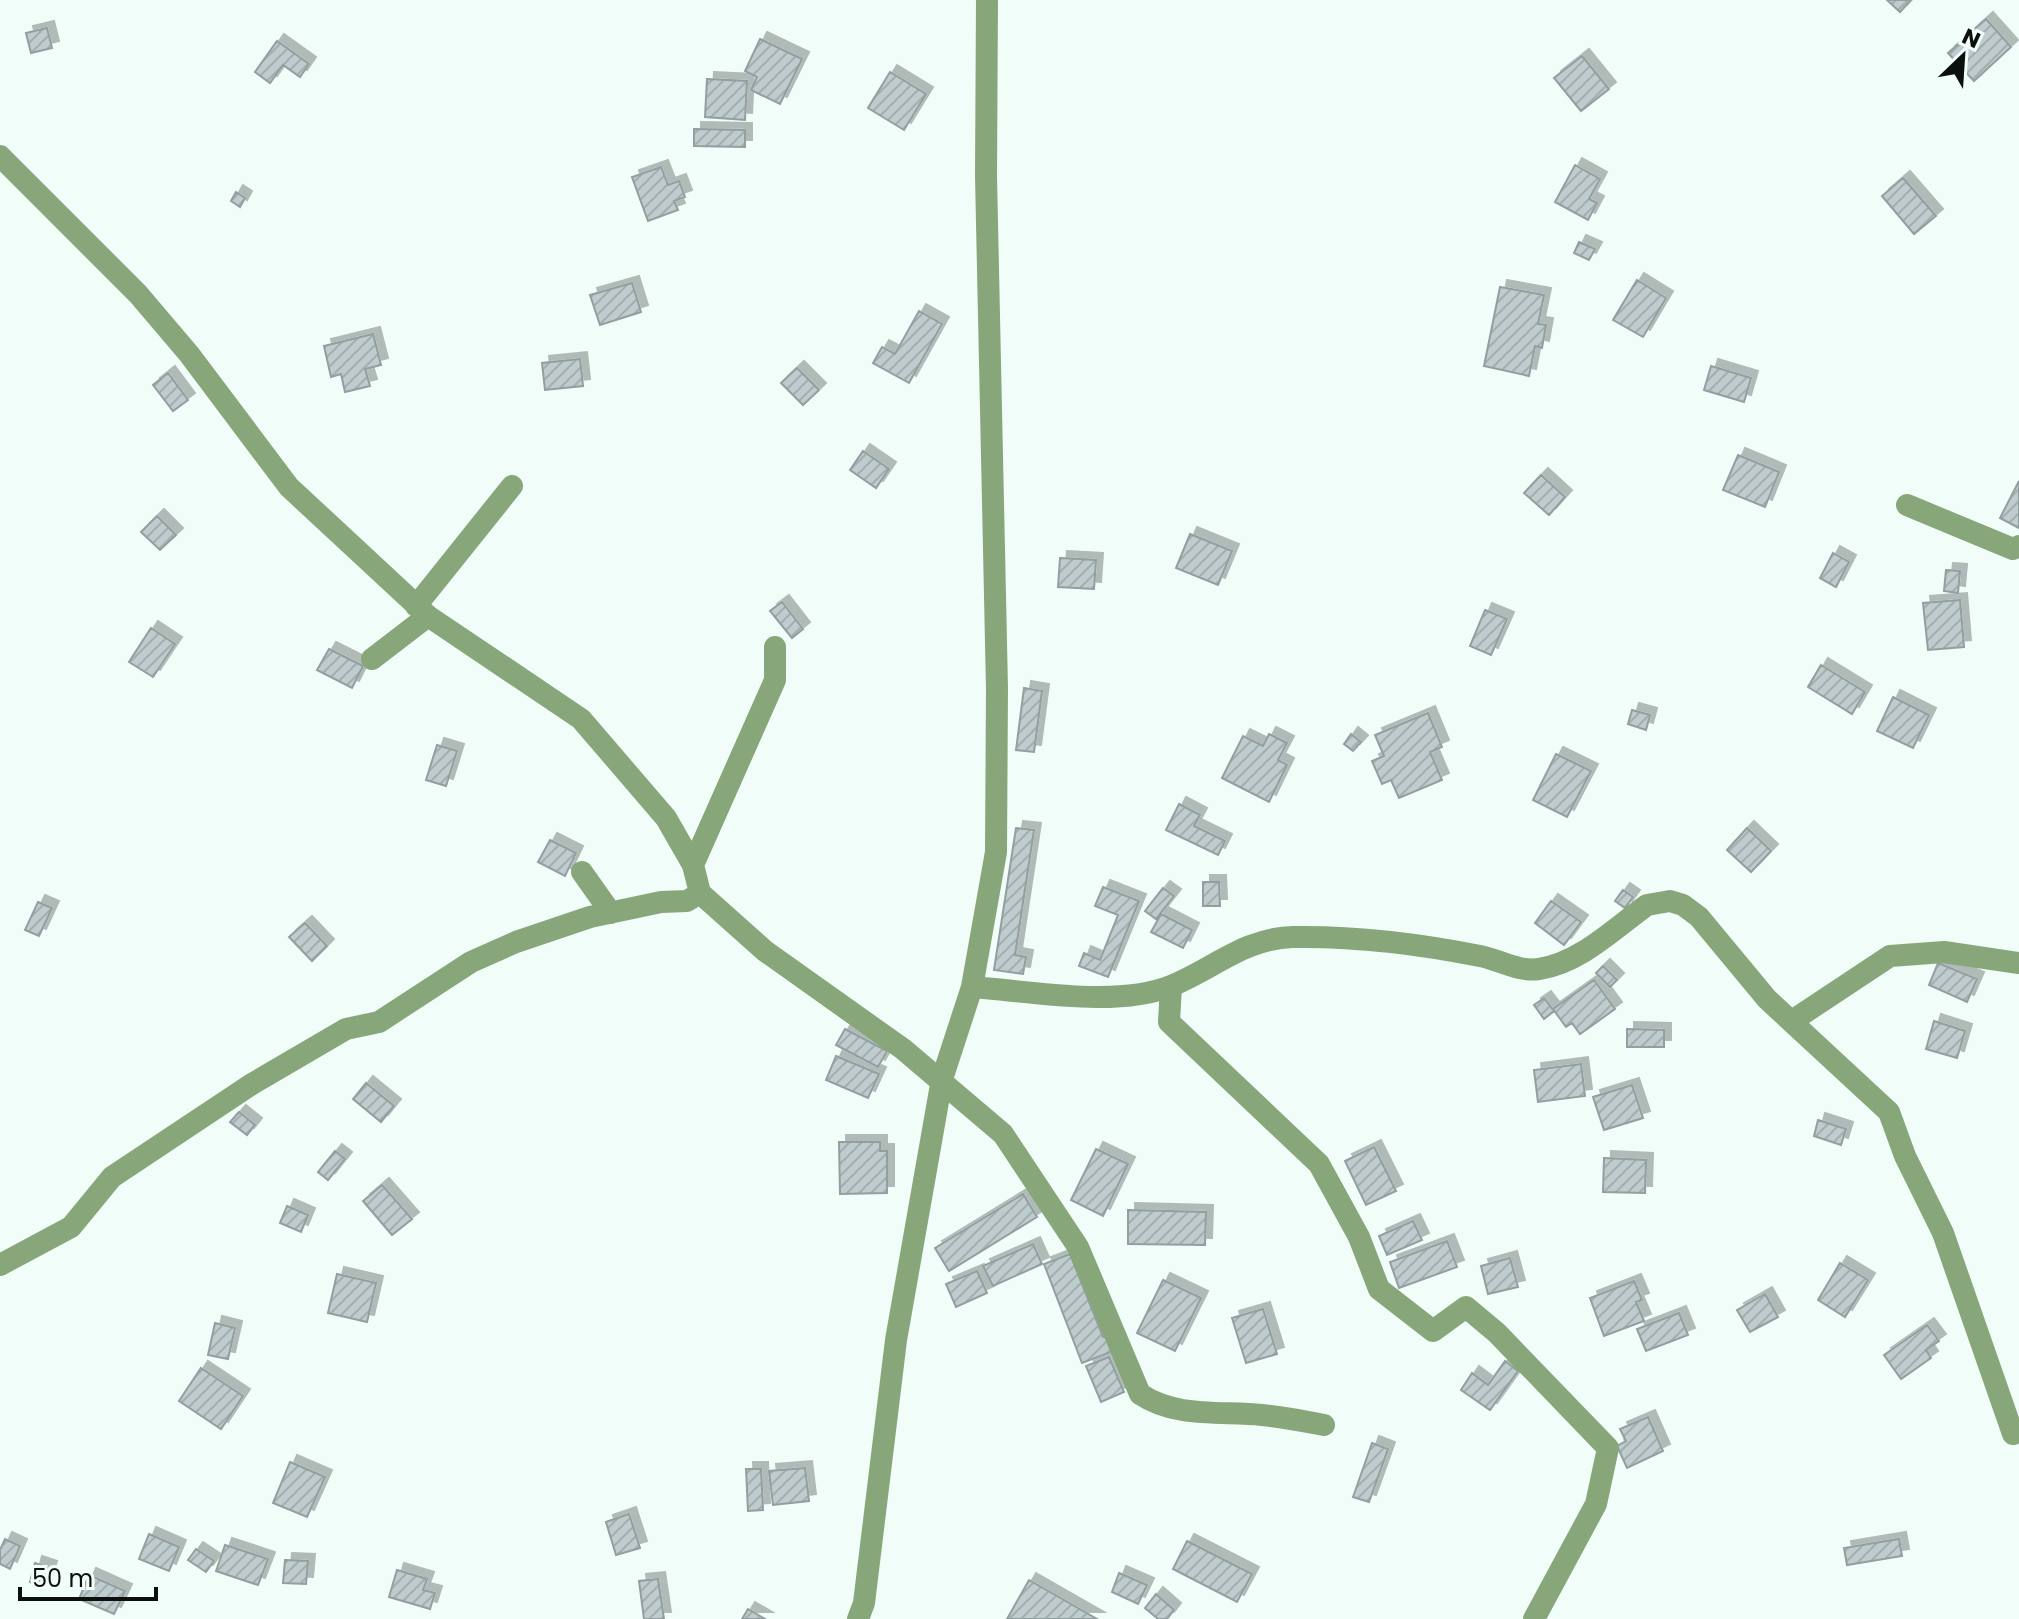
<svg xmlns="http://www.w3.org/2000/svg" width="2019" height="1619" viewBox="0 0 2019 1619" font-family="Poppins,sans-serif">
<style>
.building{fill:url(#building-hatch);stroke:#929fa0;stroke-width:2;filter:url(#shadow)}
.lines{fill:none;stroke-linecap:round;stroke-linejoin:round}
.minor{stroke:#87a77b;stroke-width:22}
</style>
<defs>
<pattern id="building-hatch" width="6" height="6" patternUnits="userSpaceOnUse" patternTransform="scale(2)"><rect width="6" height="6" fill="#bfccce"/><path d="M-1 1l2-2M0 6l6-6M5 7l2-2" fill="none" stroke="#a3aeb0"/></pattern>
<filter id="shadow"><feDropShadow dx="7" dy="-7" stdDeviation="0" flood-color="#0004"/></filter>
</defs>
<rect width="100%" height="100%" fill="#f0fdf8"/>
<path class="building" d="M1887 0H1911L1900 12Z
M1986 19 2011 47 1974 81 1948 53Z
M47 28 52 48 31 53 26 33Z
M760 39 802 59 780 104 751 90 757 77 745 71Z
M277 41 309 64 300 77 283 65 270 83 255 72Z
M1582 56 1609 89 1581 111 1554 78Z
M890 72 926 94 904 130 868 108Z
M707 79 747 81 745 120 705 117Z
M694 129 745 130V147L694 146Z
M1575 165 1600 179 1589 199 1597 203 1588 220 1555 202Z
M661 167 668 185 679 181 685 197 674 201 678 210 648 221 632 177Z
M1903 178 1936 216 1914 234 1882 196Z
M236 192 245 198 240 207 231 201Z
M1579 242 1595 249 1589 260 1574 253Z
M1637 280 1666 298 1643 337 1613 320Z
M632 283 641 312 600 325 590 295Z
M1500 287 1544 295 1538 324 1546 325 1542 348 1535 346 1529 376 1484 366Z
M919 311 942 324 909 383 873 363 882 347 895 354Z
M373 334 381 365 365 369 370 386 345 392 341 374 331 377 324 346Z
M580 359 583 386 545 390 542 363Z
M1711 366 1751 378 1744 402 1704 390Z
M797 368 819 390 803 405 781 383Z
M168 373 188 400 173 411 153 385Z
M863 451 889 469 876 488 850 470Z
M1738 455 1779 472 1765 507 1723 490Z
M1541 475 1565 497 1549 515 1524 493Z
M2019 481V528L2000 518Z
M157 516 176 535 160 550 141 532Z
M1190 534 1232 551 1218 585 1176 568Z
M1833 553 1849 562 1836 587 1820 578Z
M1060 558 1096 560 1094 589 1058 587Z
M1946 570 1960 571 1958 593 1944 591Z
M1960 600 1964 647 1928 650 1923 603Z
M782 602 803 629 792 638 770 611Z
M1485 610 1507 619 1491 655 1470 646Z
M151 628 175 644 153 677 129 662Z
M329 649 363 666 352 688 317 670Z
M1821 665 1865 692 1852 714 1808 687Z
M1024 688 1042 691 1034 752 1016 750Z
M1893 697 1929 715 1913 748 1877 731Z
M1632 710 1650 715 1646 730 1628 724Z
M1428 713 1442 747 1430 752 1442 780 1399 798 1391 780 1382 784 1372 761 1384 756 1375 735Z
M1269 734 1287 743 1278 760 1287 765 1269 802 1222 778 1243 736 1263 746Z
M1351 734 1361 742 1353 751 1344 744Z
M437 745 457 751 446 786 426 780Z
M1556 754 1591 771 1567 817 1533 800Z
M1179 804 1200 815 1194 826 1225 841 1218 855 1166 830Z
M1016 828 1034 830 1015 955 1026 957 1023 974 994 970Z
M1747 828 1771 851 1751 872 1727 850Z
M550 840 576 853 565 876 538 862Z
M1203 882H1219L1220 906H1203Z
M1103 887 1139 901 1108 977 1079 966 1084 953 1100 960 1118 915 1095 906Z
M1163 888 1174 896 1156 919 1145 911Z
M1623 890 1633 897 1625 908 1615 901Z
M1551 901 1581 922 1564 945 1535 923Z
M38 902 52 908 39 936 25 930Z
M1161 914 1192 930 1183 948 1151 932Z
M305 923 327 946 312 961 289 937Z
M1938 963 1977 979 1967 1002 1929 985Z
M1603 966 1617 980 1610 987 1596 973Z
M1594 980 1615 1009 1580 1034 1572 1023 1566 1027 1553 1009Z
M1544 998 1554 1011 1544 1019 1534 1005Z
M1934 1021 1965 1031 1957 1058 1926 1049Z
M845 1029 887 1051 878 1067 836 1045Z
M1627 1029 1664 1030V1047H1627Z
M836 1056 879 1074 868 1098 826 1080Z
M1581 1064 1585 1096 1538 1102 1534 1070Z
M366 1083 394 1106 381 1122 353 1099Z
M1632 1085 1643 1118 1604 1130 1593 1097Z
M239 1112 255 1125 247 1135 230 1122Z
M1818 1120 1846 1129 1841 1145 1814 1136Z
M839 1142H880V1151H887V1193L840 1194Z
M1374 1147 1396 1191 1366 1205 1345 1161Z
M1096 1149 1128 1164 1103 1216 1071 1200Z
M335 1151 345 1159 328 1180 318 1172Z
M1604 1158 1646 1160 1645 1193 1603 1192Z
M382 1185 412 1219 392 1235 363 1201Z
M1023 1194 1037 1217 949 1271 935 1248Z
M287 1206 308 1215 301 1232 280 1223Z
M1128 1210 1206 1212 1205 1245 1128 1244Z
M1413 1221 1422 1240 1387 1255 1379 1236Z
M1447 1241 1457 1267 1399 1288 1390 1262Z
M1033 1244 1042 1264 993 1286 983 1266Z
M1070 1254 1103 1337 1110 1334 1116 1350 1082 1363 1044 1264Z
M1510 1258 1518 1287 1488 1294 1481 1266Z
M1840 1263 1868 1280 1845 1317 1818 1300Z
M977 1271 987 1293 956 1307 946 1284Z
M337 1274 376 1283 367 1322 328 1313Z
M1163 1280 1201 1298 1175 1351 1137 1333Z
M1634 1281 1642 1300 1636 1302 1644 1321 1604 1336 1590 1298Z
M1765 1294 1778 1317 1750 1332 1737 1310Z
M1263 1309 1277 1354 1246 1363 1232 1318Z
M1679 1313 1688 1335 1646 1351 1637 1329Z
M215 1323 235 1328 228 1359 208 1355Z
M1927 1325 1939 1341 1926 1350 1931 1358 1901 1379 1884 1355Z
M1109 1357 1124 1392 1101 1402 1086 1366Z
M1505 1361 1518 1371 1490 1410 1461 1390 1472 1373 1488 1385Z
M201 1368 243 1396 221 1429 179 1401Z
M1648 1417 1663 1451 1627 1468 1617 1446 1626 1441 1620 1429Z
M1372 1443 1388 1449 1369 1502 1353 1497Z
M290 1462 325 1477 307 1517 273 1503Z
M805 1468 809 1501 773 1505 769 1471Z
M746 1469H761L763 1510 748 1511Z
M629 1514 640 1548 616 1555 606 1522Z
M149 1534 179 1547 169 1571 139 1559Z
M5 1539 20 1546 10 1569 0 1564V1550Z
M1899 1539 1902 1556 1847 1565 1844 1548Z
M1187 1541 1252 1574 1237 1602 1173 1569Z
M225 1545 268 1559 258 1585 216 1571Z
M196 1549 214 1561 206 1572 188 1560Z
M285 1560 308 1561 306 1584 283 1583Z
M35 1563 50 1568 44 1587 30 1582Z
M397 1570 427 1579 423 1590 435 1593 430 1609 389 1597Z
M1119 1573 1147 1585 1138 1604 1112 1592Z
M89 1575 125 1591 114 1614 79 1599Z
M658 1579 664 1619H644L639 1581Z
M1029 1580 1097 1619H1007Z
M1156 1594 1174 1610 1167 1619H1158L1145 1608Z
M748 1609 765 1619H742Z"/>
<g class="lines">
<path class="minor" d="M0 156 138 294 189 354 289 487 428 616 581 719 666 818 693 865 700 893
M1907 505 2013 549 2019 546
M416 606 512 486
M372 659 428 616
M693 865 775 680V647
M582 872 611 913
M1171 986 1169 1022 1319 1164 1359 1237 1379 1289 1433 1331 1466 1307 1497 1333 1608 1448 1596 1504 1534 1619
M972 987C1030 991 1116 1008 1171 986 1213 969 1245 938 1293 937 1354 936 1420 944 1480 956 1500 960 1518 972 1539 969 1580 963 1615 928 1647 905L1670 901 1683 905 1699 917 1767 999 1889 1112 1905 1156 1943 1233 2013 1434
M1792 1021 1890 956 1944 952 2019 963
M0 1265 71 1227 112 1177 252 1084 346 1029 379 1022 471 962 516 942 590 917 661 902 687 901 700 893 765 951 903 1049 1003 1134 1078 1247 1140 1394C1176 1418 1220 1411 1262 1415 1282 1417 1303 1421 1324 1425
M858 1619 864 1603 896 1340 942 1079 972 987 996 852 997 689 986 176 987 0"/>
</g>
<g transform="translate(1963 56) rotate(25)" stroke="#f0fdf8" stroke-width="6" paint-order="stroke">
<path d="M0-6L14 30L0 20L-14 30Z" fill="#0b0f0d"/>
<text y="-12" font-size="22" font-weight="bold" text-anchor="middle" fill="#0b0f0d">N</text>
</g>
<path d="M20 1587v12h136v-12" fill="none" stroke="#0b0f0d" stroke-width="4"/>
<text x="32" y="1587" font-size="24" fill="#0b0f0d" stroke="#f0fdf8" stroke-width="6" paint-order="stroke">50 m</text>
</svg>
